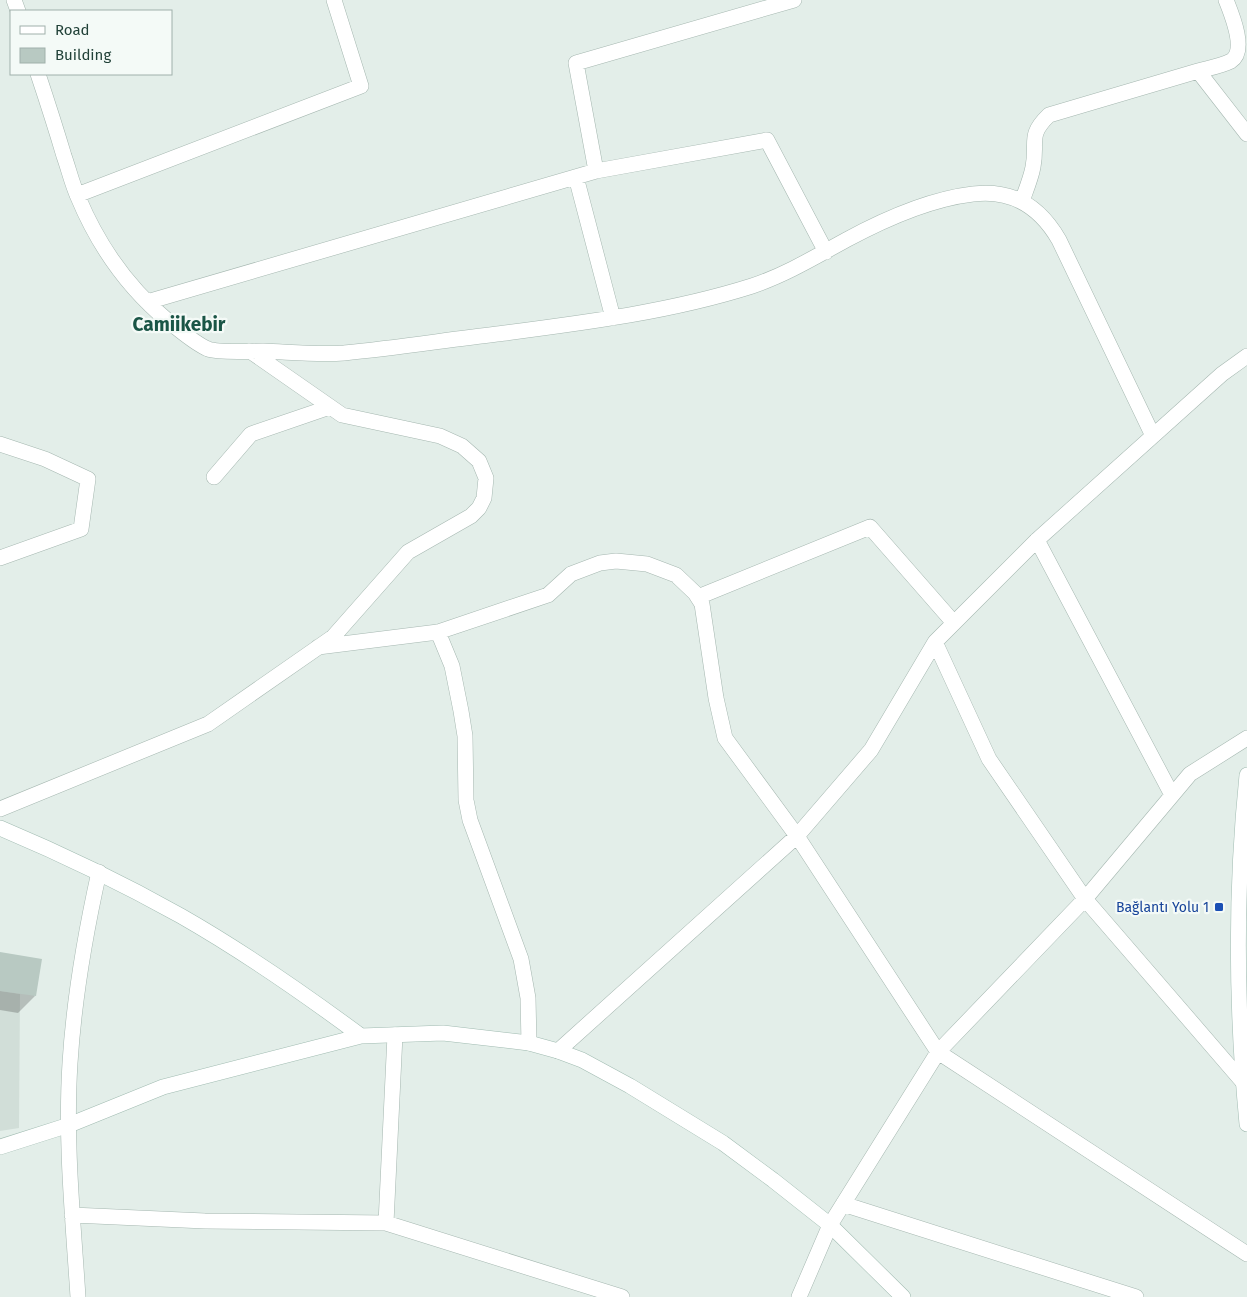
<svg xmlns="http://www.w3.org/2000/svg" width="1247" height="1297" viewBox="0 0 1247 1297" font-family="'Fira Sans',sans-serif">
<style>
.built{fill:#d1ded8}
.shadow{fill:#0003}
.building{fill:#b8c9c2}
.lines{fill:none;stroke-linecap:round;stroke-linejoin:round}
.street-casing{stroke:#a5b7b0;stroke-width:16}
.secondary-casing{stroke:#a0bbb1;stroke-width:16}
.street{stroke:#fff;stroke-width:15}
.secondary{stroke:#fff;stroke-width:15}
.transit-dot{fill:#1a4fb4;stroke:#f4faf7;stroke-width:2}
.labels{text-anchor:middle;stroke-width:4.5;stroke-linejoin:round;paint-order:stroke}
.transit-label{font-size:14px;fill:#164399;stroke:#f4faf7;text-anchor:end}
.district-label{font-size:19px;font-weight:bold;fill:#1a5546;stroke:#f4faf7}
</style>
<rect width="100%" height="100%" fill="#e3eee9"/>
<path class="built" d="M0 991 20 994 19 1128 0 1131Z"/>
<path class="shadow" d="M0 954 35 996 18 1013 0 1010Z"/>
<path class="building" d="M0 952 42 959 36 996 0 991Z"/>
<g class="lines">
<defs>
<path id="street" d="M14 0 18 11
M1198 71C1209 68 1221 66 1231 61 1247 51 1232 15 1226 0
M38 74C47 101 56 129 64 156 69 170 72 184 78 197 98 245 128 288 168 321 180 330 194 343 208 349 219 353 250 351 263 351 290 352 317 355 344 353 395 348 446 340 497 334 582 323 670 312 752 286 785 275 815 257 846 240 883 220 930 199 973 194 1012 189 1040 207 1059 240L1153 436
M596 171 576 63 794 0
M576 177 613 318
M77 195 361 86 334 0
M1022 201C1026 190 1031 178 1033 167 1038 142 1027 136 1049 115L1198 71 1247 134
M147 302 596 171 767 140 826 252
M0 444 45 459 88 479 81 529 0 558
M214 477 251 434 330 407
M1037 540 1172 795
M698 597 870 527 954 623
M438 632 452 666 461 711 465 736 466 800 470 820 521 959 528 998 529 1043
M935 642 989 759 1085 899 1243 1082
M318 647 438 632 548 595 571 574 600 563 616 561 647 564 676 575 695 593 702 604 716 698 725 738 797 836 938 1052 1247 1254
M0 809 208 724 333 637 408 552 471 516 479 508 484 498 486 478 479 461 462 446 440 436 342 415 250 351
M558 1051 797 836 871 750 935 642 1037 540 1222 374 1247 356
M843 1204 1136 1297
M72 1215 205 1221 386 1223 622 1297
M386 1223 395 1035
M78 1297C73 1219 65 1141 70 1063 74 998 85 935 99 872
M799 1297 830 1225 938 1052 1085 899 1190 774 1247 738"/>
<path id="secondary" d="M1247 775C1235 891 1236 1008 1247 1124
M0 828C62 854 122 883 181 916 244 952 303 993 361 1036
M0 1147 69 1125 163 1087 361 1036 443 1033 529 1043 558 1051 582 1060 630 1086 723 1143 773 1180 830 1225 903 1297"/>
</defs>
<use href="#street" class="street-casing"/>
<use href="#secondary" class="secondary-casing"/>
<use href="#street" class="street"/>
<use href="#secondary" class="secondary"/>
</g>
<rect class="transit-dot" x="1214" y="902" width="10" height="10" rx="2.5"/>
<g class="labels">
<g class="transit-label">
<text x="1209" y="912">Bağlantı Yolu 1</text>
</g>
<g class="district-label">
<text x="179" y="331">Camiikebir</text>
</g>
</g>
<rect x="10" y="10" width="162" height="65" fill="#f4faf7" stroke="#a0b0ab"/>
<rect x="20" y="26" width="25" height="8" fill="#ffffff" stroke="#a0b0ab"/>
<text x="55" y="35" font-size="15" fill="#214138">Road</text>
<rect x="20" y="48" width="25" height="15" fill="#b8c9c2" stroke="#a0b0ab"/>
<text x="55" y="60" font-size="15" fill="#214138">Building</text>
</svg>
